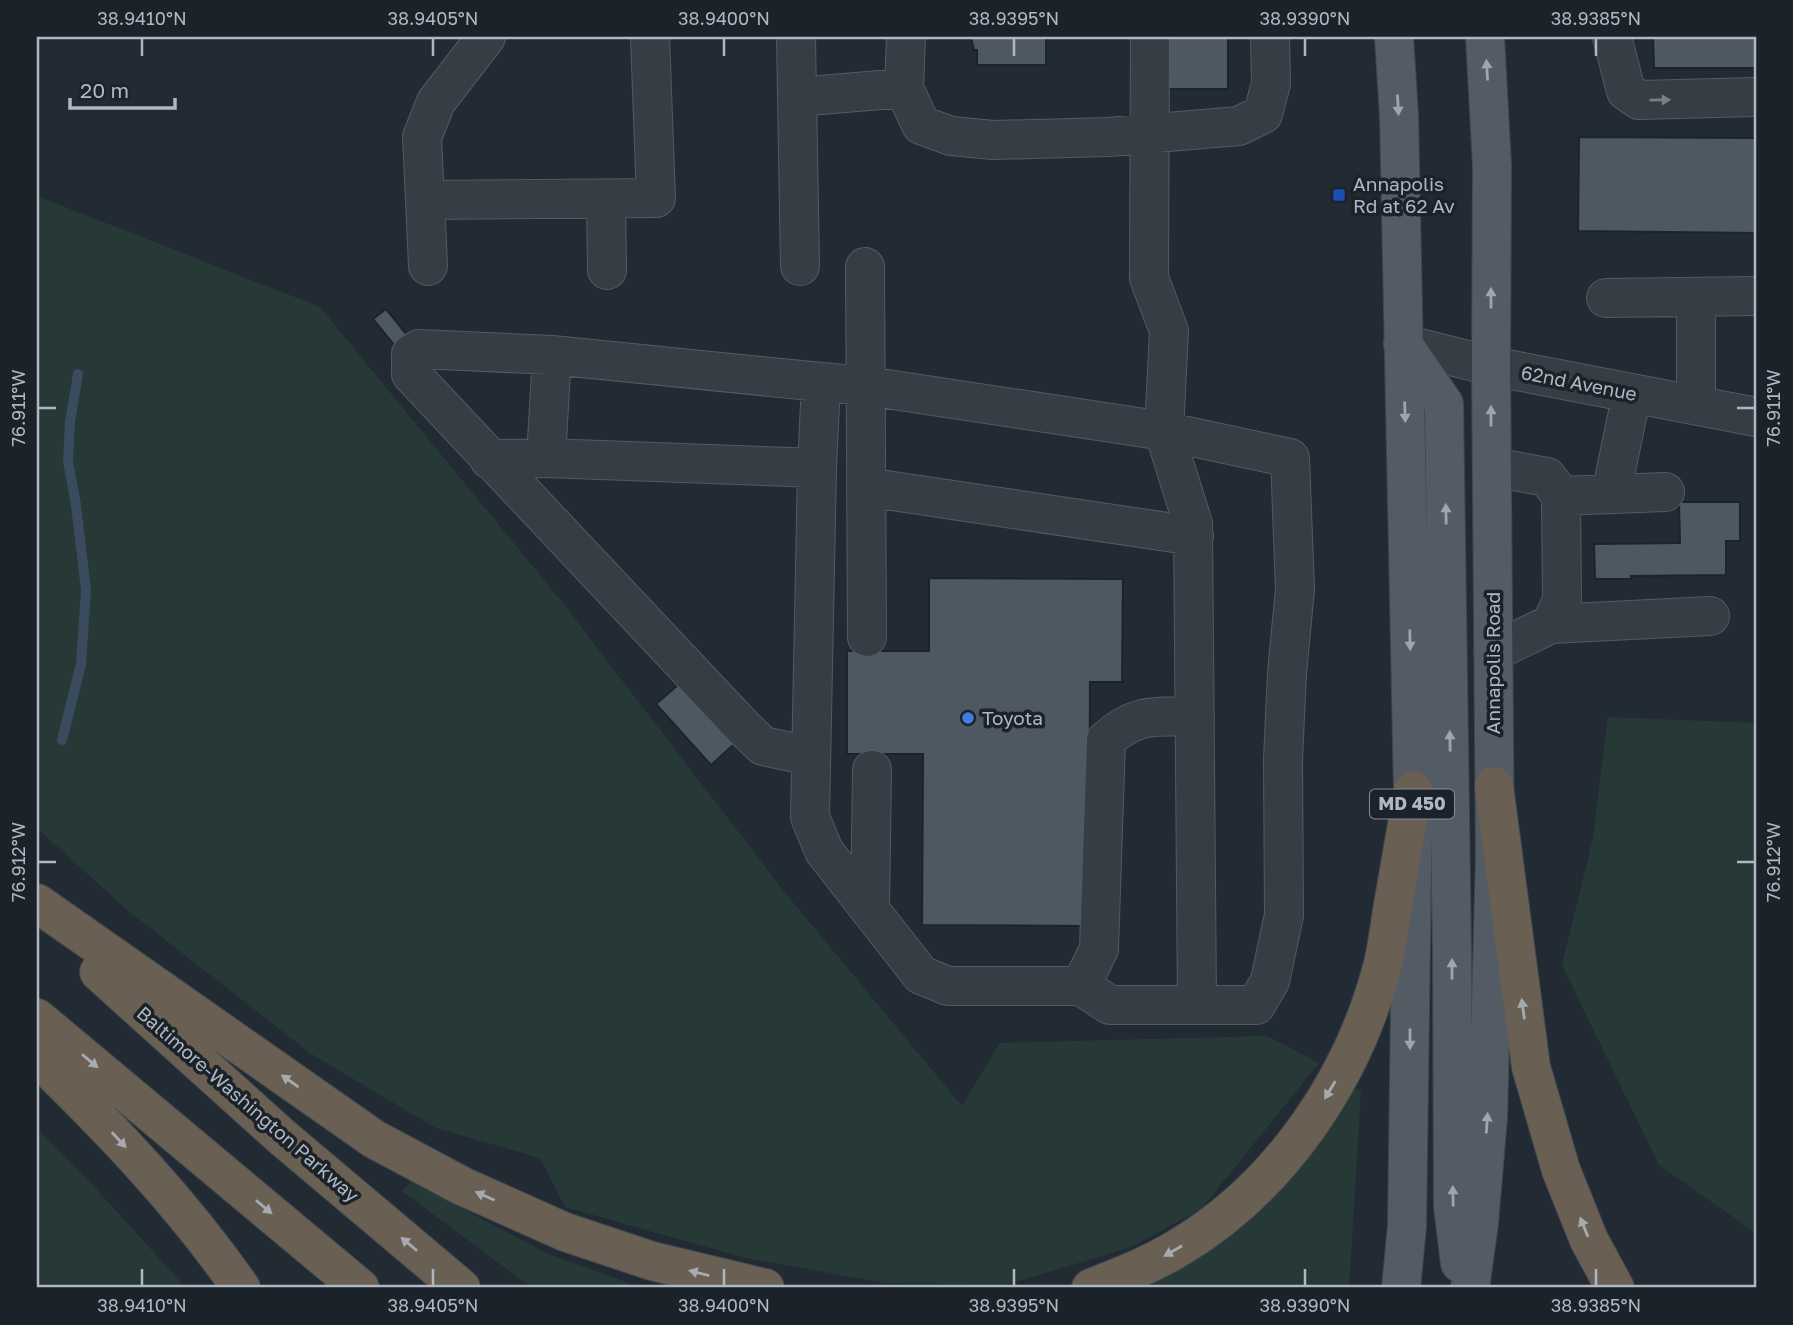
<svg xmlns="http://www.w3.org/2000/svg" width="1793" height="1325" viewBox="0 0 1793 1325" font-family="'Golos Text',sans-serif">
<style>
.green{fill:#273937}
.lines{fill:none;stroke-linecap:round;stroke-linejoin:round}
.stream{stroke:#394b5c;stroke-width:10}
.building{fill:#4d5863;stroke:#1c242b;stroke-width:2}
.minor-casing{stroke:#525b63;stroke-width:40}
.major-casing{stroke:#3e464e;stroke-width:40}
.highway-casing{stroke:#3f484f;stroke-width:40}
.minor{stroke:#353d45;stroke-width:38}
.major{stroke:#535c65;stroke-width:38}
.highway{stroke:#6a5f53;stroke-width:38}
.oneway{fill:#9da6af}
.oneway2{fill:#78818a}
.oneway3{fill:#a5abb1}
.ticks{fill:none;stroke:#afb8c2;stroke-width:2.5}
.transit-dot{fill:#1a4fb4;stroke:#1b2229;stroke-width:2.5}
.shop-dot{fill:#3f7fe0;stroke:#1b2229;stroke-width:2.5}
.labels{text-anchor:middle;stroke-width:7;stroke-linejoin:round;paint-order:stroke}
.shield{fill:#1b2229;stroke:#838b94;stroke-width:2}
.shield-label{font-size:18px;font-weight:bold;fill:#afb8c2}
.poi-label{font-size:19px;fill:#afb8c2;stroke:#1b2229;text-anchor:start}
.street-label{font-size:19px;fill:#afb8c2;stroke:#1b2229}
.neatline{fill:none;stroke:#afb8c2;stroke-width:2.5}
.ticks-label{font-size:18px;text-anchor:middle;fill:#afb8c2}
</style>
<rect width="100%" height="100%" fill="#222b34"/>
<path class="green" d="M37 196 320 307 558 597 786 894 962 1106 1000 1043 1267 1036 1319 1063 1201 1209 1129 1248 1005 1285 885 1283 742 1257 565 1207 540 1158 436 1128 310 1053 126 909 37 828Z
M1608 717 1756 723V1233L1659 1165 1562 965 1593 838Z
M1352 1088 1361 1090 1349 1288H1136Z
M37 1129 89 1181 186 1288H37Z
M411 1181 546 1253 642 1288H532L402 1191Z"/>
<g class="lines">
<path class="stream" d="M62 740 81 664 86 590 76 505 68 461 70 422 78 374"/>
</g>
<path class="building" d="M971 37H1046V65H977V50H974Z
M1164 37H1228V89H1164Z
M1653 37H1756V68H1654Z
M1579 137 1756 138V233L1578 231Z
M386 309 407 335 394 345 373 319Z
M1679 502H1740V541H1726V575L1631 576V579H1595L1594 544 1680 543Z
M929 578 1123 579 1122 682H1090L1089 926 922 925 923 754H847V651H929Z
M686 678 741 738 711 765 656 704Z"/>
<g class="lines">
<defs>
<path id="minor" d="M486 37 436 102 422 137 425 200 656 198 650 37
M796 37 800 266
M1150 37 1149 278 1169 331 1164 431 1193 524 1197 1004
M1612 37 1626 91 1639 100 1756 97
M904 88 906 37
M797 97 904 88 921 125 951 136 993 140 1108 137 1239 126 1263 114 1271 83 1270 37
M606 199 607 270
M425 200 428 266
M865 267 867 637
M1606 298 1756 296
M1403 344 1491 366 1756 417
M821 382 867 386 1164 431 1290 458 1295 589 1287 673 1283 759 1284 915 1270 981 1256 1005H1110L1081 986H948L921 975 824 851 810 817 817 468Z
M1696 405V297
M546 458 552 355
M489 459 546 458 817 468
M1492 467 1547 477 1561 496 1562 600 1551 624 1493 652
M866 487 1194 536
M1611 494 1632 393
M1561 496 1665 492
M1551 624 1710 616
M810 756 763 746 744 728 411 374V354L419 349 552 355 821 382
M870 910 872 770
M1081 986 1099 949 1106 740C1137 712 1156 717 1195 716"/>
<path id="major" d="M1394 37 1399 116 1413 790 1407 1226 1401 1288
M1403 344 1444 404 1452 951 1453 1206 1460 1263
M1470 1288 1479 1223 1488 1117 1495 858 1491 366 1492 166 1485 37"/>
<path id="highway" d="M1494 786 1531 1067 1561 1170 1589 1240 1615 1288
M37 903 374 1139 462 1186 565 1232 652 1261 765 1288
M99 972 282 1137 461 1288
M37 1018 360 1288
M37 1057C111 1129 182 1203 241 1288
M1091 1288C1121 1276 1150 1265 1178 1248 1279 1188 1352 1081 1382 968 1387 949 1389 929 1392 911 1399 870 1406 830 1413 790"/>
</defs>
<use href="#minor" class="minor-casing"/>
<use href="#major" class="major-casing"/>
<use href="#highway" class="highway-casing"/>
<use href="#minor" class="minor"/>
<use href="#major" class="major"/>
<use href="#highway" class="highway"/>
</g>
<defs><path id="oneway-solid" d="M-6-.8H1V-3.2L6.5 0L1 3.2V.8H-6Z" transform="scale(1.75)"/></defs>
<g class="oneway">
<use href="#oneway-solid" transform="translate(1487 70) rotate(-93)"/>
<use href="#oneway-solid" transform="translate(1398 105) rotate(87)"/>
<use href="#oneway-solid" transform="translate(1491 298) rotate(-90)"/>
<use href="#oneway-solid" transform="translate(1405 412) rotate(88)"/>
<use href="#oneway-solid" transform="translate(1491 416) rotate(-90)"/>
<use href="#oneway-solid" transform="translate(1446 514) rotate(-91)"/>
<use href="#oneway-solid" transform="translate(1410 640) rotate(89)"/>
<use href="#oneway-solid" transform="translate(1450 741) rotate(-91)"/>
<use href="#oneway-solid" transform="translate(1452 969) rotate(-90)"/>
<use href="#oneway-solid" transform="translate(1410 1039) rotate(90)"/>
<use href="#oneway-solid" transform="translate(1487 1123) rotate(-86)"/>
<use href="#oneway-solid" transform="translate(1453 1196) rotate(-91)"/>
</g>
<use class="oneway2" href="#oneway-solid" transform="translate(1660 100) rotate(-1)"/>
<g class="oneway3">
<use href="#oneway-solid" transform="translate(1523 1009) rotate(-98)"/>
<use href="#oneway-solid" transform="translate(90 1061) rotate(40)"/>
<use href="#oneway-solid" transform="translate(290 1081) rotate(-145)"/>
<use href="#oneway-solid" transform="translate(1330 1090) rotate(121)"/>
<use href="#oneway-solid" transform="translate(119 1140) rotate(47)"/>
<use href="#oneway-solid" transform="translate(485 1196) rotate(-156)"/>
<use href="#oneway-solid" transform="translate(264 1207) rotate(40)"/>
<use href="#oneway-solid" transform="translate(1584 1227) rotate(-112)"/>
<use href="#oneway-solid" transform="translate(409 1244) rotate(-140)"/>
<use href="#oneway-solid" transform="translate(1173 1251) rotate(150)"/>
<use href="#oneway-solid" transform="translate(699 1273) rotate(-166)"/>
</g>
<path class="ticks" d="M142 38V56M433 38V56M724 38V56M1014 38V56M1305 38V56M1596 38V56M38 408H56M1737 408H1755M38 862H56M1737 862H1755M142 1269V1286M433 1269V1286M724 1269V1286M1014 1269V1286M1305 1269V1286M1596 1269V1286"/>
<rect class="transit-dot" x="1332" y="188" width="14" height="14" rx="3.5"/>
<circle class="shop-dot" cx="968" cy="718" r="7"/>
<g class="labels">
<rect class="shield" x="1370" y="789.5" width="84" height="29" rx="5"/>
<g class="shield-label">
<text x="1412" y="810">MD 450</text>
</g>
<g class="poi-label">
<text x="1353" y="191">Annapolis<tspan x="1353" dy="22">Rd at 62 Av</tspan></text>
<text x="982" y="725">Toyota</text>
</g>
<g class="street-label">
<text transform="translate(1579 383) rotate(11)" y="7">62nd Avenue</text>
<text transform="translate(1493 663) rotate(-90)" y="7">Annapolis Road</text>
<text transform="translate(248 1104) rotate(41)" y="7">Baltimore-Washington Parkway</text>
</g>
</g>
<rect width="1793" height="1325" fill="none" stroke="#1b2229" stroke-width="77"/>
<path d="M70 98v10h105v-10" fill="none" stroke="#afb8c2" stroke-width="3.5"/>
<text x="80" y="98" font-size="21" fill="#afb8c2" stroke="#1b2229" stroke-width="5" paint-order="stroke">20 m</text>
<rect x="38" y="38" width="1717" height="1248" class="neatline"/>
<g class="ticks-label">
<text x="142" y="25">38.9410°N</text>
<text x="433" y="25">38.9405°N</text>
<text x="724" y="25">38.9400°N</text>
<text x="1014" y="25">38.9395°N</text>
<text x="1305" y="25">38.9390°N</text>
<text x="1596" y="25">38.9385°N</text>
<text transform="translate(1774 408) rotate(-90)" y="6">76.911°W</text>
<text transform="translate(19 408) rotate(-90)" y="6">76.911°W</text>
<text transform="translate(1774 862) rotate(-90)" y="6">76.912°W</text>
<text transform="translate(19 862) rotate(-90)" y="6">76.912°W</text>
<text x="142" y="1312">38.9410°N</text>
<text x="433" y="1312">38.9405°N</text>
<text x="724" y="1312">38.9400°N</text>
<text x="1014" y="1312">38.9395°N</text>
<text x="1305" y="1312">38.9390°N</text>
<text x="1596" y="1312">38.9385°N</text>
</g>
</svg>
